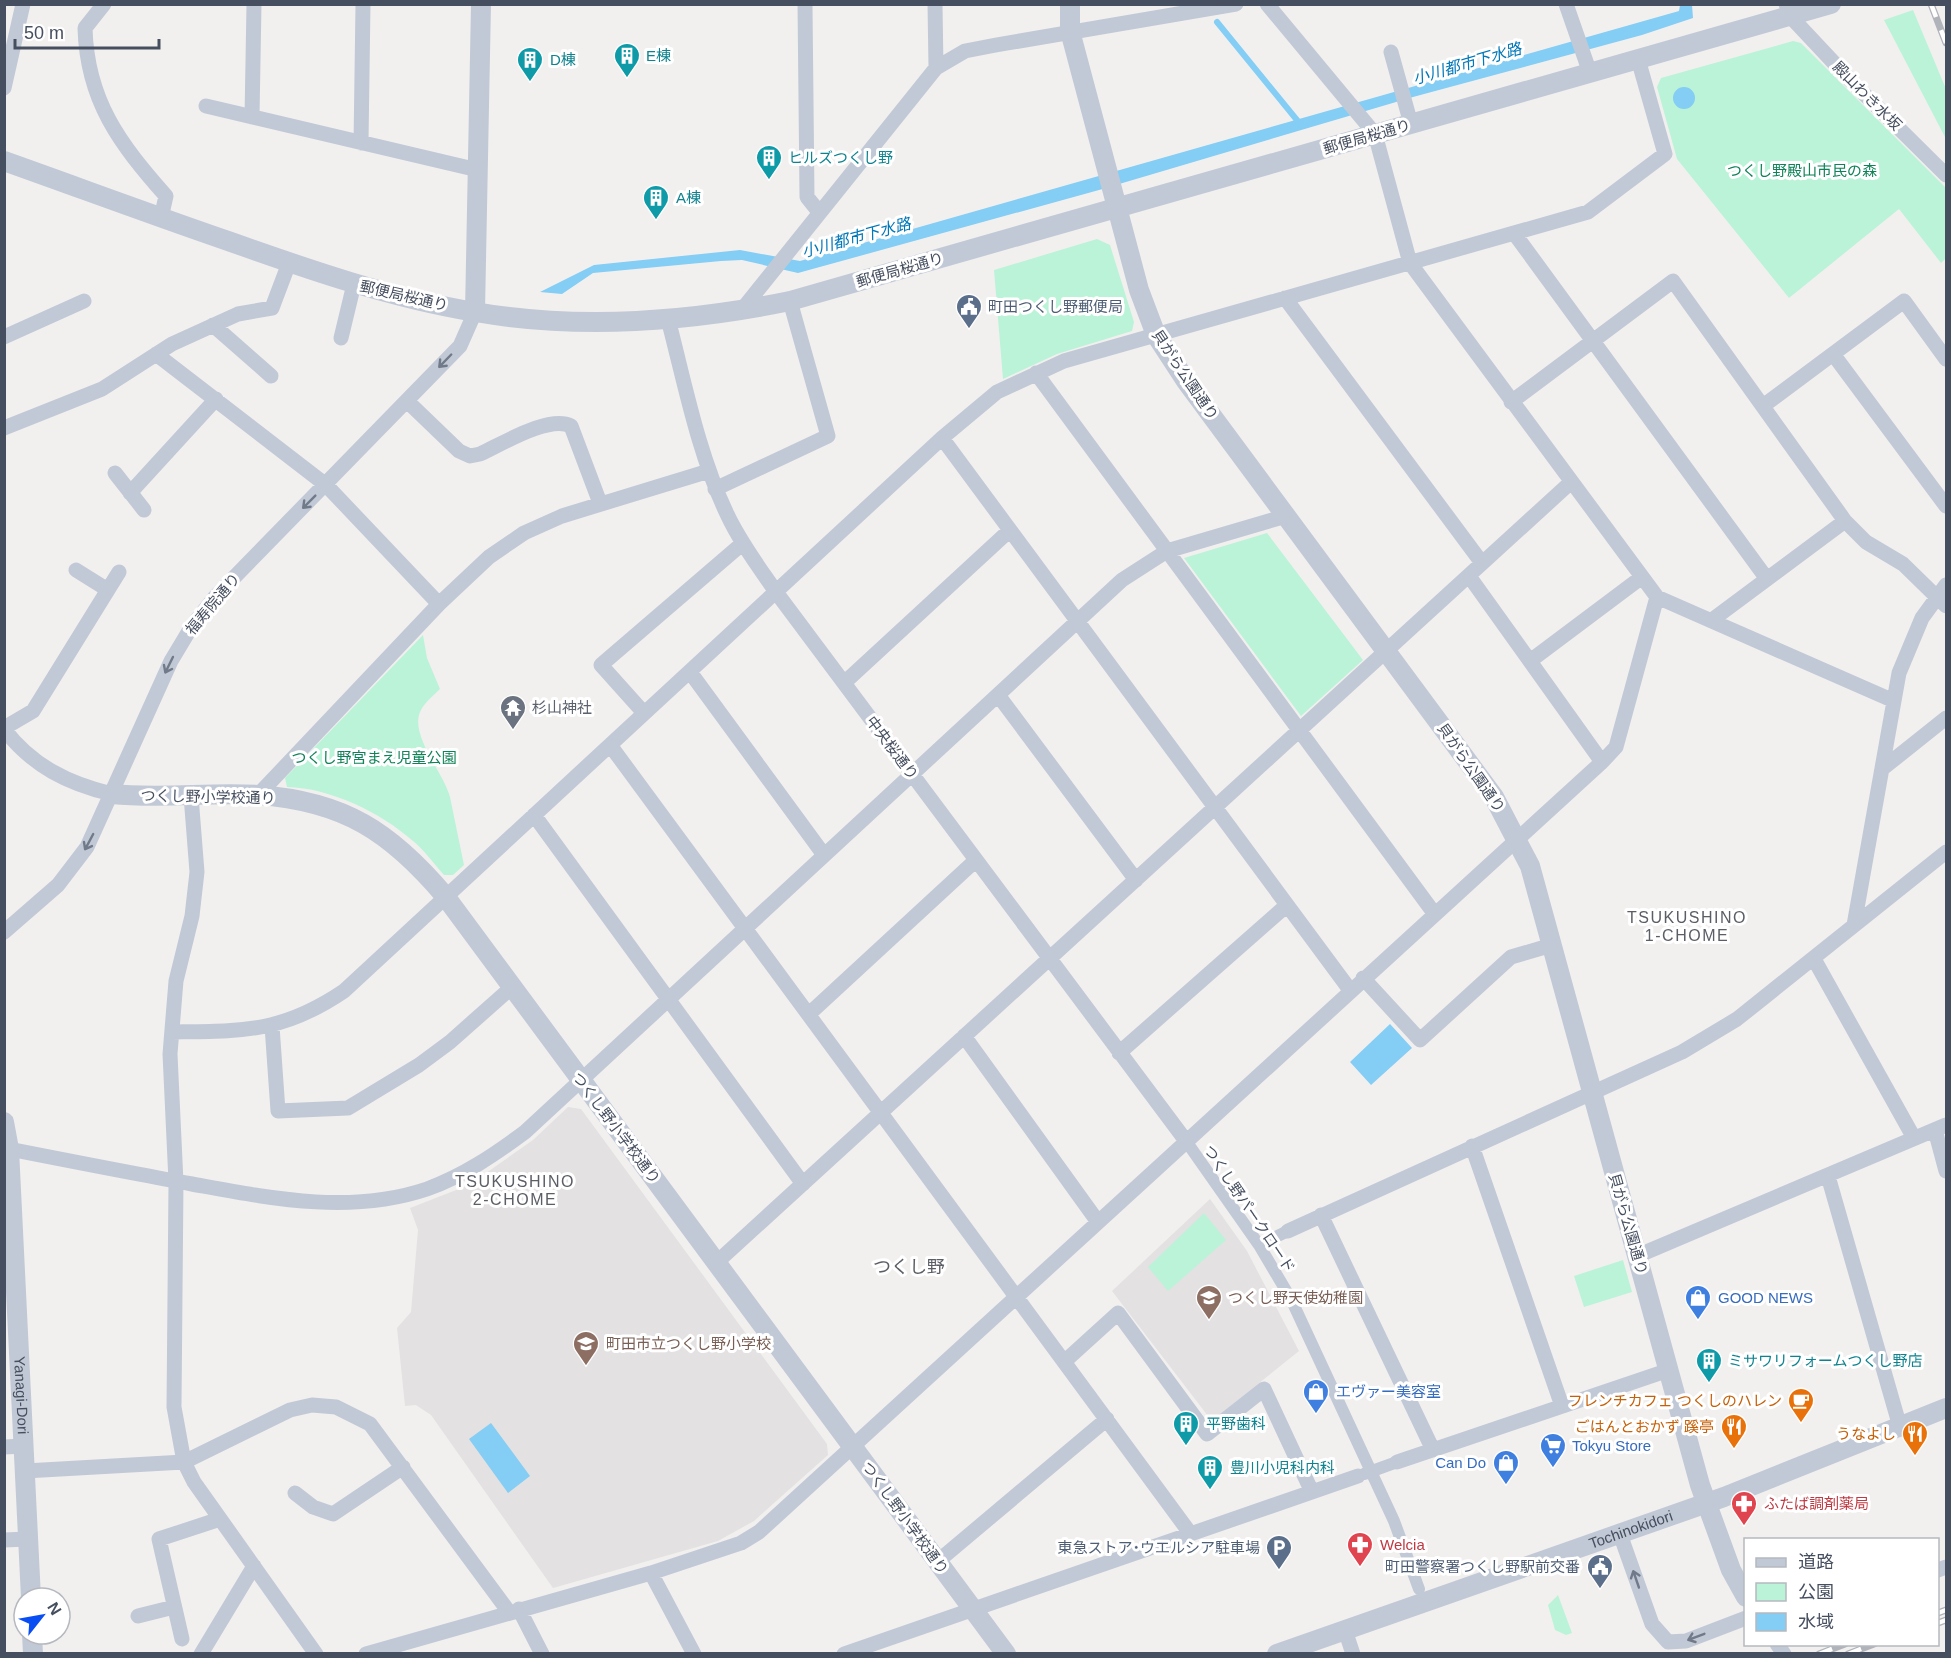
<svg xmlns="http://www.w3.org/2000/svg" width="1951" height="1658" viewBox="0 0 1951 1658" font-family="Arial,'Noto Sans JP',sans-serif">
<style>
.education{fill:#e3e1e1}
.green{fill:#bbf3d8}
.water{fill:#84cdf4}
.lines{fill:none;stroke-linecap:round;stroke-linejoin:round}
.stream{stroke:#84cdf4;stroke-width:6}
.pedestrian{stroke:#c2c9d6;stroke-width:12}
.minor{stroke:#c2c9d6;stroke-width:15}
.tertiary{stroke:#c2c9d6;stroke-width:20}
.rail-casing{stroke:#b1b3bb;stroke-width:7}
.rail{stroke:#fff;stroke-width:4.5;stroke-dasharray:14;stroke-linecap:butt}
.oneway{stroke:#717a89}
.labels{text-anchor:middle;stroke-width:6;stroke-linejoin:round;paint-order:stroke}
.culture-label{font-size:15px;fill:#0d838f;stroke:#fff;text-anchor:start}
.street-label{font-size:15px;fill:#464f5f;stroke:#fff}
.park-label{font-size:15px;fill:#0f8258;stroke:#fff}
.service-label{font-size:15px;fill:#4e5e75;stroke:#fff;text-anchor:end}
.worship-label{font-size:15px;fill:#5b616d;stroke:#fff;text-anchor:start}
.education-label{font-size:15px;fill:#785e54;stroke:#fff;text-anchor:start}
.shop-label{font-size:15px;fill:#366cbe;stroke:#fff;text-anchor:start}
.food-label{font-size:15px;fill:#c56008;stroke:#fff;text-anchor:end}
.health-label{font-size:15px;fill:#be3a42;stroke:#fff;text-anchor:start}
.water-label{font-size:16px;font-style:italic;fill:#0077b8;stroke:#fff}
.neighbourhood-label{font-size:16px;letter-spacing:1.5px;fill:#5b5e65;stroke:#fff}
.quarter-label{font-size:18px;fill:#5b5e65;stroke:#fff}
</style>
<rect width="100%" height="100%" fill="#f2f0ef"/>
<path class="education" d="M568 1107 581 1109 827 1444 828 1455 754 1521 718 1541 553 1588 431 1415 416 1405 405 1406 397 1328 411 1312 418 1230 410 1208 469 1185 533 1140Z
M1210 1199 1247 1251 1299 1351 1217 1417 1208 1416 1112 1291Z"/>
<path class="green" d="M1913 10 1946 89V139L1884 20Z
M1793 41 1801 43 1946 188V258L1941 263 1899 209 1789 298 1677 159 1657 87 1661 78Z
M1097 239 1110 245 1134 322 1132 331 1057 354 1003 379 994 270Z
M1267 533 1363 660 1301 716 1184 558Z
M423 635 427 658 440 689C434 695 425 702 421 710 408 734 444 773 450 797L464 865 453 875H444C434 864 424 850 413 841 380 812 330 788 287 787L285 778Z
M1204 1213 1226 1240 1168 1291 1148 1267Z
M1623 1260 1632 1292 1584 1307 1574 1276Z
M1558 1595 1572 1633 1566 1635 1555 1630 1548 1605Z"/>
<path class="water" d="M1680 5H1692L1693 18 1642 35 1413 97 1099 190 798 273 742 260 721 261 593 273 562 294 540 292 594 265 740 250 800 261 1679 11Z
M1673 98a11 11 0 1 1 22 0a11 11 0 1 1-22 0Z
M1390 1024 1412 1048 1371 1085 1350 1062Z
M491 1423 530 1476 508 1493 469 1439Z"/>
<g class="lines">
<path class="stream" d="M1217 22 1301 125"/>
<path class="pedestrian" d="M1186 1141 1259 1245 1291 1299 1394 1521 1419 1589
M1259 1245 1288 1231
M1364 1474 1397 1462"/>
<path class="minor" d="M104 4 85 28C87 101 120 144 166 196L161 218
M805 4 807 197 819 212
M935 4 936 68
M1267 4 1375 134 1410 263 1657 597 1894 701
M1566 4 1590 73
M1786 4 1790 16 1851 81 1946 175
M1391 52 1411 124
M4 88 23 4
M206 106 478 170
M252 117 254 4
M361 143 363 4
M1514 233 1767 579
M1285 298 1482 563
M741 311 936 68 965 51 996 45 1236 4
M668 319C685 384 698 453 727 514 740 542 759 567 776 592L1186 1141
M213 325 271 376
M4 337 84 301
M341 338 354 284
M156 354 326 485 439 604
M1833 354 1946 506
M1036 373 1434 913
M407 401 459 451 470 456 480 454C502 444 549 415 571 426L600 503
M1511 402 1673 281 1845 521 1866 542 1903 564 1946 606
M1763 406 1904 301 1946 359
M4 428 102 389 172 344 238 314 272 308 289 263
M942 438 1350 990
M115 473 144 510
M715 489 828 436 790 301
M130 493 216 399
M76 570 108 590
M1469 576 1602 762
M1712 620 1845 521
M1530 661 1642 577
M690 672 824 855
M844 683 1010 530
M998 695 1136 880
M644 713 601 665 743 543
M4 728 33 711 119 572
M4 729C32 766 69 784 112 794
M610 745 1190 1533
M1882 769 1946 718
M258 795 439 604 489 557 524 533 562 516 709 471
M191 796 197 872 192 916 176 981 170 1054 176 1182 174 1407 184 1462 194 1482 316 1654
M534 815 803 1184
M1854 925 1899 673 1922 618 1946 585
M4 932 58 885 87 847 171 661 192 626 215 597 460 346 475 312
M1814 959 1914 1138
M1363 978 1420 1040 1511 957 1552 945
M809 1014 976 860
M272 1026 278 1111 348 1108 419 1065 450 1042 512 987
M172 1032C243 1031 282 1033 344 991L942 438 997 392 1064 361 1588 212 1665 154 1638 59
M964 1036 1098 1222
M1119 1053 1287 905
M1935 1130 1946 1171
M1472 1146 1562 1406
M9 1149C70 1161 131 1173 192 1184 269 1198 350 1215 427 1189 463 1176 494 1155 525 1132L1122 580 1167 551 1286 516
M1828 1176 1900 1427
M1321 1215 1433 1450
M1288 1231 1682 1052 1737 1019 1946 852
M1637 1256 1946 1125
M716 1263 1570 483
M1064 1362 1118 1313 1207 1434 1264 1389 1312 1492
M4 1447 24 1446
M1397 1462 1669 1370
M25 1471 184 1462 290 1410 312 1405 336 1407 370 1424 509 1612
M295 1493 313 1507 333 1514 403 1467
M1620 1534 1652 1624 1668 1642 1686 1641 1746 1618
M4 1540 28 1539
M937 1562 1107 1419
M1938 1570 1946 1567
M651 1573 694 1654
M519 1609 542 1654
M138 1616 174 1607
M1345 1630 1353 1654
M182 1639 159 1539 220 1519
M1777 1644 1784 1654
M201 1654 254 1566
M366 1654 651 1573 741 1543 759 1532 1602 762 1616 747 1657 597
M844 1654 1358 1476"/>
<g class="tertiary">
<path d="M1070 4V31L1139 290 1156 335 1186 381 1494 797 1530 866 1700 1485 1731 1570 1746 1597"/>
<path d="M4 161C80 188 155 216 231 242 310 270 391 298 475 312 579 330 687 322 790 301L1831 4"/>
<path d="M475 312 481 4"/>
<path d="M112 794C161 799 210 792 258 795 344 801 391 832 445 896L1006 1654"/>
<path id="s1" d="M4 1122 9 1149 31 1598"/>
<path d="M32 1634 33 1654"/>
<path id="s2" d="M1277 1654 1724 1497 1946 1408"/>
</g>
<defs>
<path id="rail" d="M1931 4 1946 43
M1938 1613 1946 1610
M1938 1623 1946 1620
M1819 1654 1845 1644
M1848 1654 1874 1644"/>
</defs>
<use href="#rail" class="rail-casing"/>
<use href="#rail" class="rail"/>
</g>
<defs><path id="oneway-shaft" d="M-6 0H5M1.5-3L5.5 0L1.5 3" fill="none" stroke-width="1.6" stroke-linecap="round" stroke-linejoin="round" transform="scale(1.5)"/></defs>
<g class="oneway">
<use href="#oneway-shaft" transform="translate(445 361) rotate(134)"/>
<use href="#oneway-shaft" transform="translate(309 502) rotate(135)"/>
<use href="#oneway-shaft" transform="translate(169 665) rotate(116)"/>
<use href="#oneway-shaft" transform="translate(89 842) rotate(118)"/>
<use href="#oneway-shaft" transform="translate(1636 1579) rotate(-109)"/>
<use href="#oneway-shaft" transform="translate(1696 1637) rotate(159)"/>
</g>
<defs>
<symbol id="building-pin" viewBox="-11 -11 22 30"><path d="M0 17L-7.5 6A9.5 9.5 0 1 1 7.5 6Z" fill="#0f9aa8" stroke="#fff"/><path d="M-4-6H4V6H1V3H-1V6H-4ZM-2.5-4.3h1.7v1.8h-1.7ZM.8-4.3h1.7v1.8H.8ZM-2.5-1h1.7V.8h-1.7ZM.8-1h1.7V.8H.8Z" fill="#fff"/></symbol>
<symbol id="civic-pin" viewBox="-11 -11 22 30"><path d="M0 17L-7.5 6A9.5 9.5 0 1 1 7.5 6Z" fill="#5c6f8a" stroke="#fff"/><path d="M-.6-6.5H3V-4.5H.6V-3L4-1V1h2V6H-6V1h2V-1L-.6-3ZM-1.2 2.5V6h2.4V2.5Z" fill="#fff"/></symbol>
<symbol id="temple-pin" viewBox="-11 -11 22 30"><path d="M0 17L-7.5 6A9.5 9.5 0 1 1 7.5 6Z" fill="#6b7280" stroke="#fff"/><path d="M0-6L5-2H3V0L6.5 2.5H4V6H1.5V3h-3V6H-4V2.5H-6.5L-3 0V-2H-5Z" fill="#fff"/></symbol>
<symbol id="school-pin" viewBox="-11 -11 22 30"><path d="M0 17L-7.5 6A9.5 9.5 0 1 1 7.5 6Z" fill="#8d6e63" stroke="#fff"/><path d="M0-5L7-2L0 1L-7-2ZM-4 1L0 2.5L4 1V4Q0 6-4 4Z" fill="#fff"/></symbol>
<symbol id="shop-pin" viewBox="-11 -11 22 30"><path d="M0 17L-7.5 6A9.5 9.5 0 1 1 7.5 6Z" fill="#3f7fe0" stroke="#fff"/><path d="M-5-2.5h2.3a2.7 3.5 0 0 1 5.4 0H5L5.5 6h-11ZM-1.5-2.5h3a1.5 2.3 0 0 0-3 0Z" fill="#fff"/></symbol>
<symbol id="cafe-pin" viewBox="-11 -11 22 30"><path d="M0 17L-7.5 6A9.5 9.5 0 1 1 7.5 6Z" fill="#e8710a" stroke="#fff"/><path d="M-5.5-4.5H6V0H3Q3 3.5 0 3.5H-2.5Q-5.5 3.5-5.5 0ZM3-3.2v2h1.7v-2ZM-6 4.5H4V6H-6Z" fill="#fff"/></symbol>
<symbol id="restaurant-pin" viewBox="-11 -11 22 30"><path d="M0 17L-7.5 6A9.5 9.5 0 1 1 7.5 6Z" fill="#e8710a" stroke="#fff"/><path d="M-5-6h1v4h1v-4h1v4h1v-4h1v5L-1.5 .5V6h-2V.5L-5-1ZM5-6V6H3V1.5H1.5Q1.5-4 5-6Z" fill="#fff"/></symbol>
<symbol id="supermarket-pin" viewBox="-11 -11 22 30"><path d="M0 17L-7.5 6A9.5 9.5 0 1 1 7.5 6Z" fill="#3f7fe0" stroke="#fff"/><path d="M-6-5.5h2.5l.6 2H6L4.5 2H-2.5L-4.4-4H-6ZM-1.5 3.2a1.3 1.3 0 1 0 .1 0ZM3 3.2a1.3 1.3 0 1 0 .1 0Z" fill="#fff"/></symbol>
<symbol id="pharmacy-pin" viewBox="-11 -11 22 30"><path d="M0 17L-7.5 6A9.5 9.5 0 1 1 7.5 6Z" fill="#e0444e" stroke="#fff"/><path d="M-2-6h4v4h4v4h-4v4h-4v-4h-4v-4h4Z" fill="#fff"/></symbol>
<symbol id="parking-pin" viewBox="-11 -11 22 30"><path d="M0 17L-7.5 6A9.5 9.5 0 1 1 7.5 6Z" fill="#5c6f8a" stroke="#fff"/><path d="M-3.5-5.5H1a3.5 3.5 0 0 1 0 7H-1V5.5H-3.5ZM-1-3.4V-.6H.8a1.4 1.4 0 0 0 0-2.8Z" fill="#fff"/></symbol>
</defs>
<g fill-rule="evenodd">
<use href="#building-pin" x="612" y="41" width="30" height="40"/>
<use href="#building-pin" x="515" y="45" width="30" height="40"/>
<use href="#building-pin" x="754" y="143" width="30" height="40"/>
<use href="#building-pin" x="641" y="183" width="30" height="40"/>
<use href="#civic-pin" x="954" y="292" width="30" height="40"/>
<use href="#temple-pin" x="498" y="693" width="30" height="40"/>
<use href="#school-pin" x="1194" y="1283" width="30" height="40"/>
<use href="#shop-pin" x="1683" y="1283" width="30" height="40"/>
<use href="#school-pin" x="571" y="1329" width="30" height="40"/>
<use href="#building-pin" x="1694" y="1346" width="30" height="40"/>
<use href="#shop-pin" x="1301" y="1377" width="30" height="40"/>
<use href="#cafe-pin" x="1786" y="1386" width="30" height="40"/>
<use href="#building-pin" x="1171" y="1409" width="30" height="40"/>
<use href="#restaurant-pin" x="1719" y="1412" width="30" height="40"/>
<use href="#restaurant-pin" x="1900" y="1419" width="30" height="40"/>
<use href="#supermarket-pin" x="1538" y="1431" width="30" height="40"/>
<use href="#shop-pin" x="1491" y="1448" width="30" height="40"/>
<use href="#building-pin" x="1195" y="1453" width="30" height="40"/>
<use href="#pharmacy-pin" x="1729" y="1489" width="30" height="40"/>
<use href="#pharmacy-pin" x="1345" y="1530" width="30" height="40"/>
<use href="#parking-pin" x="1264" y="1533" width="30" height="40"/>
<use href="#civic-pin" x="1585" y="1552" width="30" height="40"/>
</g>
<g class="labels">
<g class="culture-label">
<text x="646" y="61">E棟</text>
<text x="550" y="65">D棟</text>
<text x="788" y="163">ヒルズつくし野</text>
<text x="676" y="203">A棟</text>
<text x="1728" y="1366">ミサワリフォームつくし野店</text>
<text x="1206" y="1429">平野歯科</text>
<text x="1230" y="1473">豊川小児科内科</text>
</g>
<g class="street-label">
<text transform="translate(1867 96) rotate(45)" y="5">殿山わき水坂</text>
<text transform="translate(1367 137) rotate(-16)" y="5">郵便局桜通り</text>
<text transform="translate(900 270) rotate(-16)" y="5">郵便局桜通り</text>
<text transform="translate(404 296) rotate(13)" y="5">郵便局桜通り</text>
<text transform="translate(1185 375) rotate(56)" y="5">貝がら公園通り</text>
<text transform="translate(213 604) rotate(-50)" y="5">福寿院通り</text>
<text transform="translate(892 748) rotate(53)" y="5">中央桜通り</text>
<text transform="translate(1471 768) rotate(55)" y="5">貝がら公園通り</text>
<text transform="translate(208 797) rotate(1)" y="5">つくし野小学校通り</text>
<text transform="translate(616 1128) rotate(53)" y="5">つくし野小学校通り</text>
<text transform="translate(1249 1209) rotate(56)" y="5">つくし野パークロード</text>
<text transform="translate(1628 1224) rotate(74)" y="5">貝がら公園通り</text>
<text dy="5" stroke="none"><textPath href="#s1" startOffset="274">Yanagi-Dori</textPath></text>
<text transform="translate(905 1518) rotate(54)" y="5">つくし野小学校通り</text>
<text dy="5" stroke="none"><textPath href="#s2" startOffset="375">Tochinokidori</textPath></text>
</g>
<g class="park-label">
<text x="1802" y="176">つくし野殿山市民の森</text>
<text x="374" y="763">つくし野宮まえ児童公園</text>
</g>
<g class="service-label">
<text x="988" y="312" text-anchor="start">町田つくし野郵便局</text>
<text x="1260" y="1553">東急ストア･ウエルシア駐車場</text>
<text x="1580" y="1572">町田警察署つくし野駅前交番</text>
</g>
<g class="worship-label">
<text x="532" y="713">杉山神社</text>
</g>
<g class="education-label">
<text x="1228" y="1303">つくし野天使幼稚園</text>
<text x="606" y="1349">町田市立つくし野小学校</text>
</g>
<g class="shop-label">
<text x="1718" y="1303">GOOD NEWS</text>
<text x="1336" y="1397">エヴァー美容室</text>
<text x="1572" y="1451">Tokyu Store</text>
<text x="1486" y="1468" text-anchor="end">Can Do</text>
</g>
<g class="food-label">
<text x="1782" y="1406">フレンチカフェ つくしのハレン</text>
<text x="1714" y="1432">ごはんとおかず 蹊亭</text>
<text x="1896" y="1439">うなよし</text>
</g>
<g class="health-label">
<text x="1764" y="1509">ふたば調剤薬局</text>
<text x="1380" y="1550">Welcia</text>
</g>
<g class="water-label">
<text transform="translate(1467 63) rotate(-16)" y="6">小川都市下水路</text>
<text transform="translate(856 237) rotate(-15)" y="6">小川都市下水路</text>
</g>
<g class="neighbourhood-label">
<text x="1687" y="923">TSUKUSHINO<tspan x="1687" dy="18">1-CHOME</tspan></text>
<text x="515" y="1187">TSUKUSHINO<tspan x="515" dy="18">2-CHOME</tspan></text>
</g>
<g class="quarter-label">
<text x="909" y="1273">つくし野</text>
</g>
</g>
<rect width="1951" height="1658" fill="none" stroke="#464f5f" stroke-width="12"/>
<rect x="1744" y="1538" width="195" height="108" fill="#ffffff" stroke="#b5b9bf" stroke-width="1.5"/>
<rect x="1756" y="1558" width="30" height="9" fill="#c2c9d6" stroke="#b5b9bf" stroke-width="1.5"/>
<text x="1798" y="1568" font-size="18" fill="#464f5f">道路</text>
<rect x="1756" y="1583" width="30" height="18" fill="#bbf3d8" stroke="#b5b9bf" stroke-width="1.5"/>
<text x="1798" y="1598" font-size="18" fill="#464f5f">公園</text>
<rect x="1756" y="1613" width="30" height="18" fill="#84cdf4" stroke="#b5b9bf" stroke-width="1.5"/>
<text x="1798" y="1628" font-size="18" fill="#464f5f">水域</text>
<g transform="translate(42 1616) rotate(59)"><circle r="28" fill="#ffffff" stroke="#b5b9bf" stroke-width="1.5"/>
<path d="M0-4.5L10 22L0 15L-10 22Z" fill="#094ef3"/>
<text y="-9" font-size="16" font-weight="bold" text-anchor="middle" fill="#464f5f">N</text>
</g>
<path d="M15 39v9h144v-9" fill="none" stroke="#464f5f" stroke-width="3"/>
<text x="24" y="39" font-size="18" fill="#464f5f" stroke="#ffffff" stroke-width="4.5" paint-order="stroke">50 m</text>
</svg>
